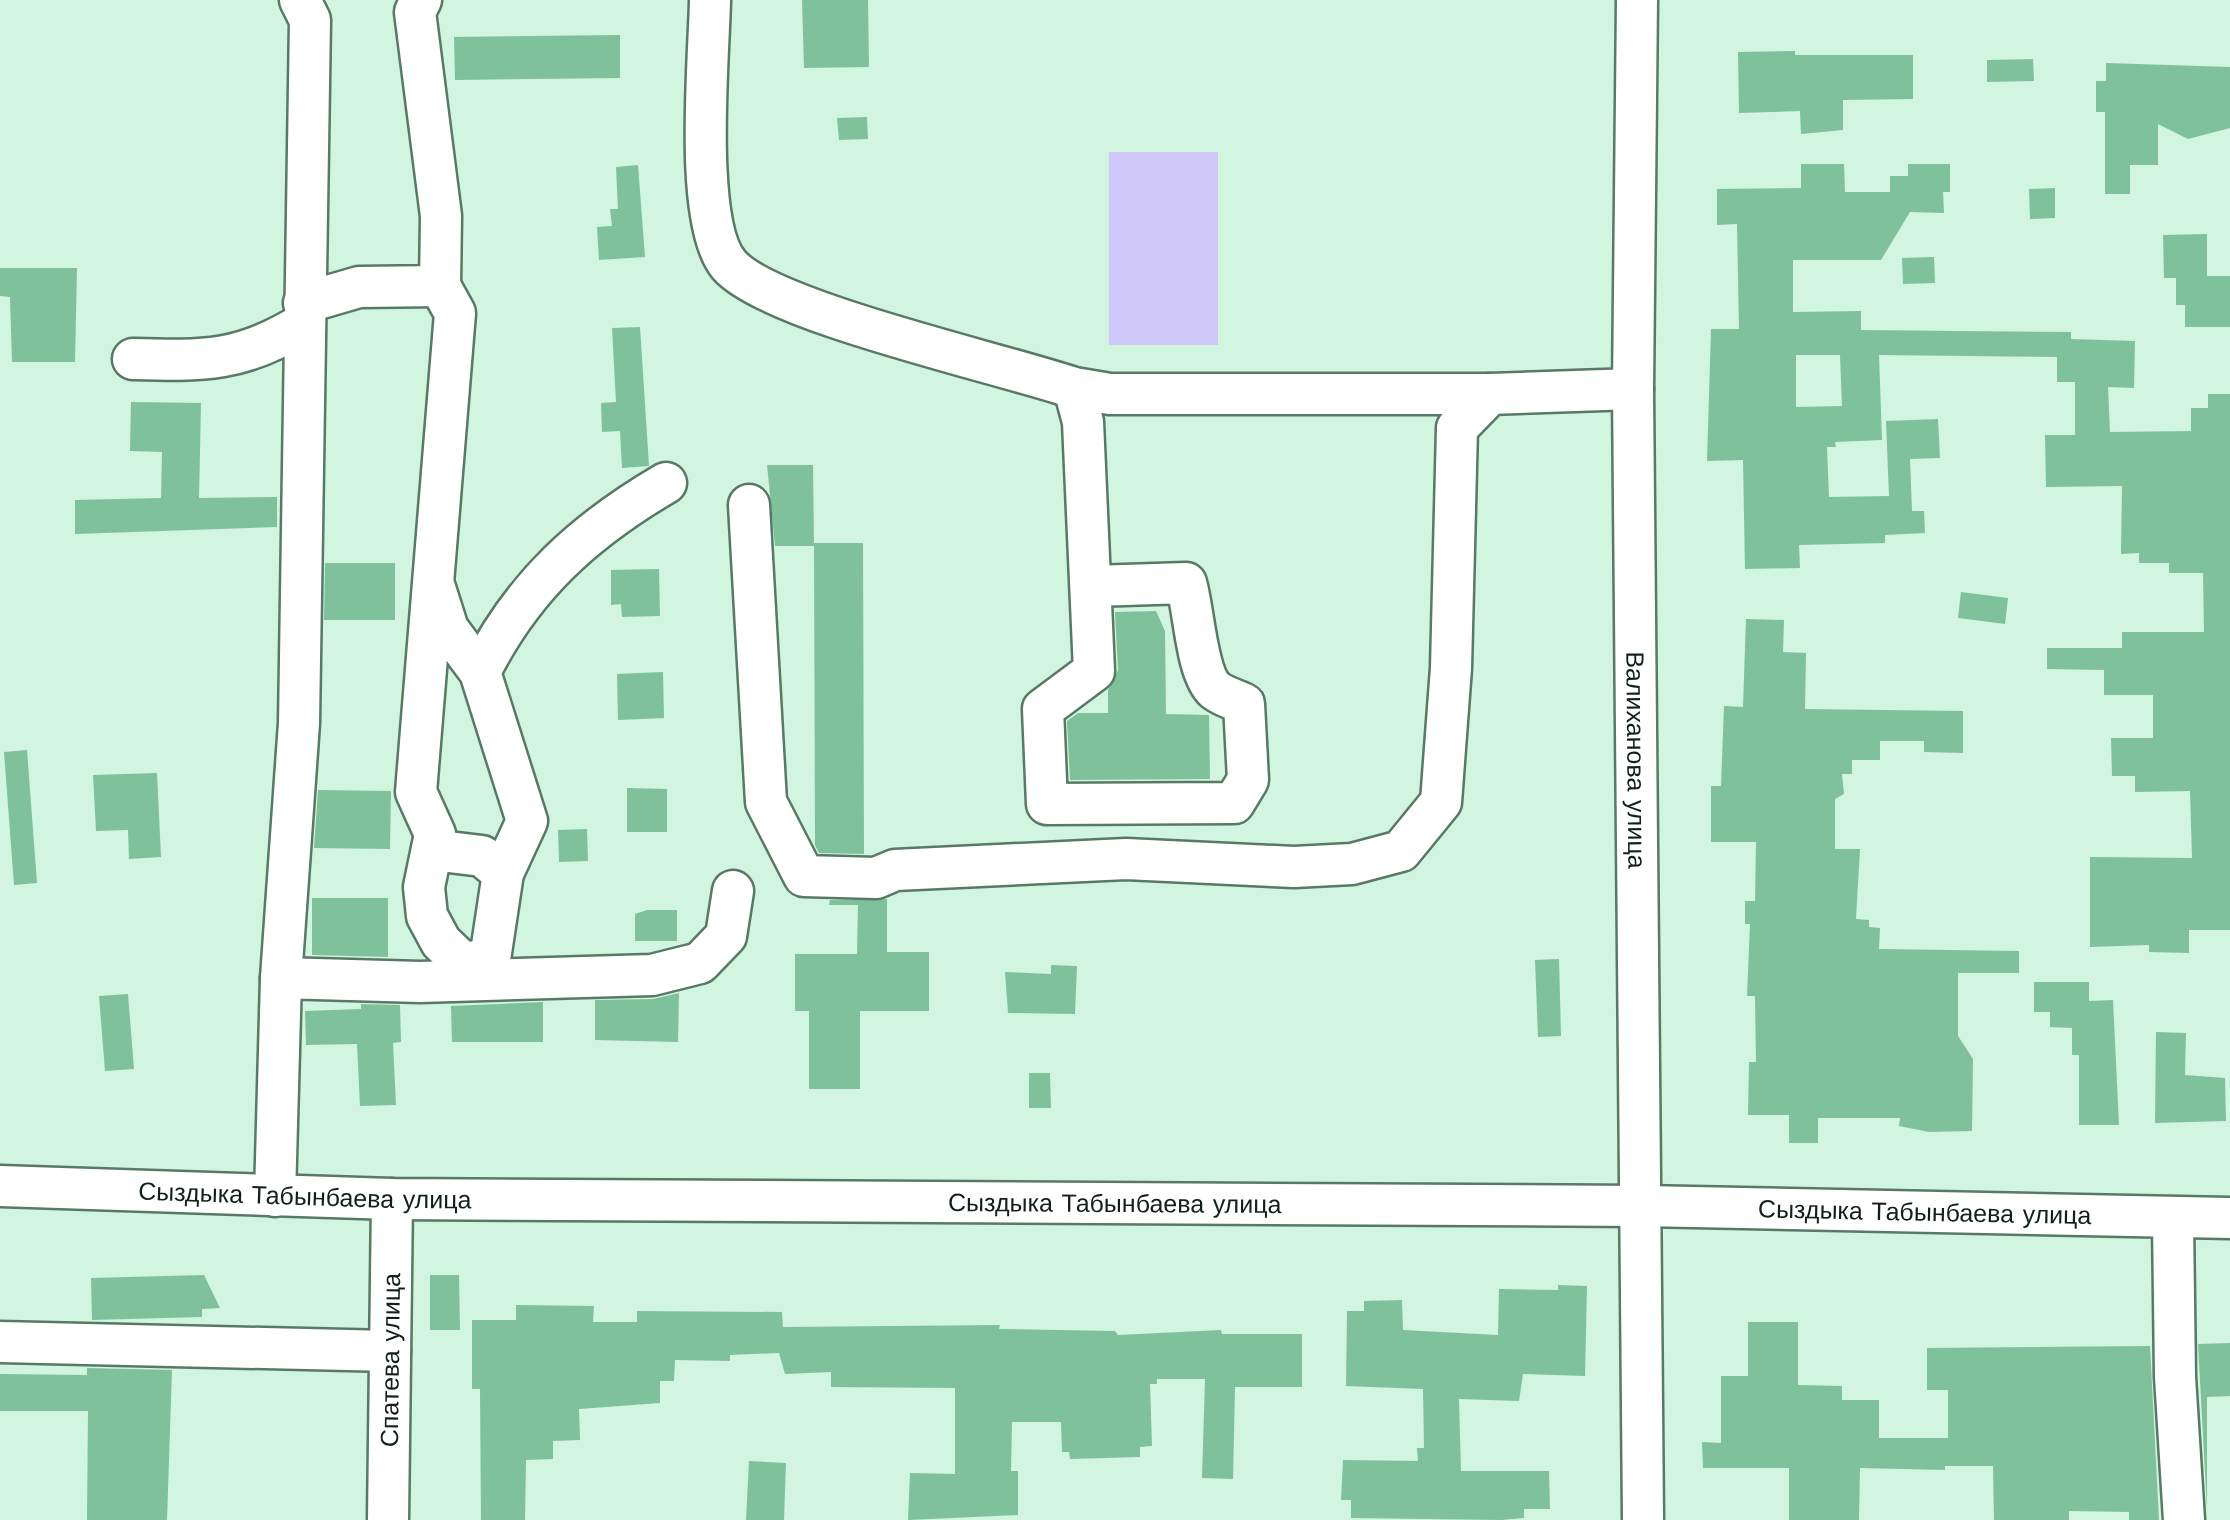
<svg xmlns="http://www.w3.org/2000/svg" width="2230" height="1520" viewBox="0 0 2230 1520" font-family="'Work Sans',sans-serif">
<style>
.green{fill:#cfc8f8}
.building{fill:#7ec19b;fill-rule:evenodd}
.lines{fill:none;stroke-linecap:round;stroke-linejoin:round}
.minor-casing{stroke:#587965;stroke-width:45}
.minor{stroke:#fff;stroke-width:40}
.labels{text-anchor:middle;stroke-width:10;stroke-linejoin:round;paint-order:stroke}
.street-label{font-size:25px;fill:#132018;stroke:#e9fef1}
</style>
<rect width="100%" height="100%" fill="#d1f5df"/>
<path class="green" d="M1109 152H1218V345H1109Z"/>
<path class="building" d="M802 0H868L869 67 804 68Z
M620 35V78L455 80 454 37Z
M1795 51V55H1913V99L1843 100V130L1801 134 1800 111 1739 113 1738 52Z
M2033 59 2034 81 1987 82V60Z
M2106 63 2230 67V128L2188 139 2158 124V165H2130V194H2105V112H2096V81H2106Z
M867 117 868 139 839 140 837 118Z
M1801 164H1844L1845 192H1890V176H1908V164H1950V192H1943L1944 213 1910 212 1881 260H1793V312L1861 311V330L2071 332V339L2135 341 2134 388 2108 387 2110 432 2191 431V408H2208V394H2230V930H2189V953L2149 952V945L2090 947V857L2192 858 2190 791 2135 792V776H2112L2111 738H2153V695H2104V670L2047 669V648H2122V632H2204L2203 573H2169V563H2139V553L2121 554 2122 486 2046 487 2045 435H2075V382H2057V357L1879 355 1882 440 1835 442 1836 447H1827L1829 497 1889 496 1886 421 1938 419 1940 458 1910 459 1912 511H1924L1925 533 1885 535V543L1799 545 1800 568 1745 569 1743 460 1707 461 1711 329H1739L1737 224 1717 225V189L1801 188ZM1796 355H1840L1842 406 1796 407Z
M638 165 645 257 599 260 597 227 612 226 610 209H618L616 167Z
M2055 188V218L2030 219 2029 189Z
M2207 234V276H2230V327H2185V305H2176V278H2164L2163 235Z
M1934 257 1935 283 1903 284 1902 258Z
M0 268H77L75 362H12L10 297 0 296Z
M640 327 649 466 622 468 620 431 602 432 601 403 616 402 612 328Z
M131 402 201 403 199 498 277 497V527L75 534V500L161 498 162 452 130 451Z
M767 465H813L814 546H775Z
M814 543H863L864 854 819 853 815 845Z
M325 563H395V620H324Z
M659 569 660 616 622 617 621 604 611 605V570Z
M1961 592 2008 598 2005 624 1958 618Z
M1156 611 1165 631 1166 714 1209 715 1210 779 1070 780 1067 721 1078 713H1108V690L1118 670 1115 612Z
M1746 619 1784 620 1783 652 1806 653 1805 709 1963 711V753L1924 752V741H1880V760H1852V774H1842L1844 794 1835 799V849H1860L1856 919 1869 920V927L1880 928 1879 949 2019 951V973H1958V1036L1973 1059 1972 1131 1929 1132 1899 1126 1900 1118H1818V1143H1789V1115H1748L1749 1062H1756L1755 996H1747L1750 924H1745V901H1755L1756 842H1711V786H1721L1724 706 1743 707Z
M663 672 664 718 618 720 617 674Z
M27 750 37 883 14 885 4 752Z
M157 773 161 857 129 859 128 830 96 831 93 775Z
M627 788 667 789V832H627Z
M318 790 391 791 390 849 314 848Z
M587 829 588 861 559 862 558 830Z
M312 898H388V957L312 955Z
M887 899V952H929V1011H860V1089H809V1011H795V954H857L858 905H829L830 900Z
M647 910H677V941H635V914Z
M1559 959 1561 1036 1538 1037 1535 960Z
M1051 965 1077 966 1075 1014 1008 1013 1005 972 1051 974Z
M2034 982H2089V1001L2113 1000 2119 1125H2079V1055H2072V1028L2050 1027V1012H2034Z
M679 993 678 1042 595 1040V1000L653 999Z
M128 994 134 1069 105 1071 99 996Z
M543 1002V1042H452L451 1006Z
M361 1004 400 1005 401 1042 393 1043 396 1105 360 1106 357 1044 306 1045 305 1011 361 1009Z
M2156 1032 2186 1033 2185 1075 2225 1078 2226 1121 2155 1123Z
M1029 1073H1050L1051 1108H1029Z
M204 1275 220 1308 202 1309V1317L92 1320 91 1278Z
M430 1275H459L460 1330H430Z
M1558 1285 1587 1286 1585 1376 1523 1374 1519 1401 1459 1399 1461 1471H1549L1550 1509H1524V1518L1501 1520 1351 1518V1500H1341L1343 1460 1418 1461 1417 1448H1424L1423 1389 1346 1386 1347 1311H1364V1301L1402 1300 1403 1330 1498 1335 1499 1289 1558 1290Z
M516 1305 594 1306 593 1322H637V1311L782 1312 783 1327 1000 1325 999 1329 1115 1331 1118 1335 1221 1330 1222 1334H1302V1387H1235L1233 1479 1202 1478 1205 1379H1157V1384H1150L1152 1446 1140 1447V1457L1070 1459 1069 1452H1062L1061 1422H1012L1011 1471H1018V1515L908 1520 910 1473 955 1474V1388L831 1387V1372L785 1374 779 1353 730 1355V1361L675 1360 674 1381H660V1403L579 1409 580 1440 553 1441V1459L526 1460 525 1520H481L480 1389H472V1320H516Z
M1748 1322H1798V1385L1842 1386V1400H1879V1438H1948V1390H1927V1348L2150 1346 2159 1520H2129V1512L2069 1511V1520H1994L1993 1466H1945V1470L1860 1468 1859 1520H1789V1468H1703L1702 1442 1721 1443V1376H1748Z
M2230 1343V1396L2207 1397V1509L2198 1344Z
M87 1368 172 1370 167 1520H87L88 1411H0V1374L87 1375Z
M749 1461 786 1463 784 1520H746Z"/>
<g class="lines">
<defs>
<g id="minor">
<path d="M710 0C709 57 693 223 729 265 770 312 1001 363 1074 388L1110 394H1490"/>
<path id="s1" d="M1637 0 1633 389 1643 1520"/>
<path d="M304 303 359 287 440 286 441 216 415 12 421 0"/>
<path d="M133 359C204 361 242 362 304 323"/>
<path d="M1074 388 1083 422 1094 671 1043 709 1047 804 1234 803 1248 780 1244 704C1236 700 1222 696 1215 690 1196 673 1194 609 1186 583L1093 586"/>
<path d="M749 505 766 802 804 876 876 878 895 870 1126 859 1294 867 1352 864 1401 851 1441 802 1451 668 1457 428 1490 394 1633 389"/>
<path d="M435 588 448 629 480 672 527 821 503 873 490 959 463 963 441 942 427 916 424 887 435 834 416 792 455 313 440 286"/>
<path d="M480 672C523 586 584 531 666 483"/>
<path d="M432 850 482 856 503 873"/>
<path d="M281 978 299 723 310 20 300 0"/>
<path id="s2" d="M0 1186 392 1199 1643 1206 2230 1218"/>
<path d="M275 1196 281 978 420 982 652 975 700 963 726 936 733 891"/>
<path d="M2173 1220 2175 1377 2184 1520"/>
<path d="M0 1342 390 1351"/>
<path id="s3" d="M388 1520 392 1199"/>
</g>
</defs>
<use href="#minor" class="minor-casing"/>
<use href="#minor" class="minor"/>
</g>
<g class="labels">
<g class="street-label">
<text dy="9" stroke="none"><textPath href="#s1" startOffset="760">Валиханова улица</textPath></text>
<text dy="9" stroke="none"><textPath href="#s2" startOffset="305">Сыздыка Табынбаева улица</textPath></text>
<text dy="9" stroke="none"><textPath href="#s2" startOffset="1115">Сыздыка Табынбаева улица</textPath></text>
<text dy="9" stroke="none"><textPath href="#s2" startOffset="1925">Сыздыка Табынбаева улица</textPath></text>
<text dy="9" stroke="none"><textPath href="#s3" startOffset="160">Спатева улица</textPath></text>
</g>
</g>
</svg>
